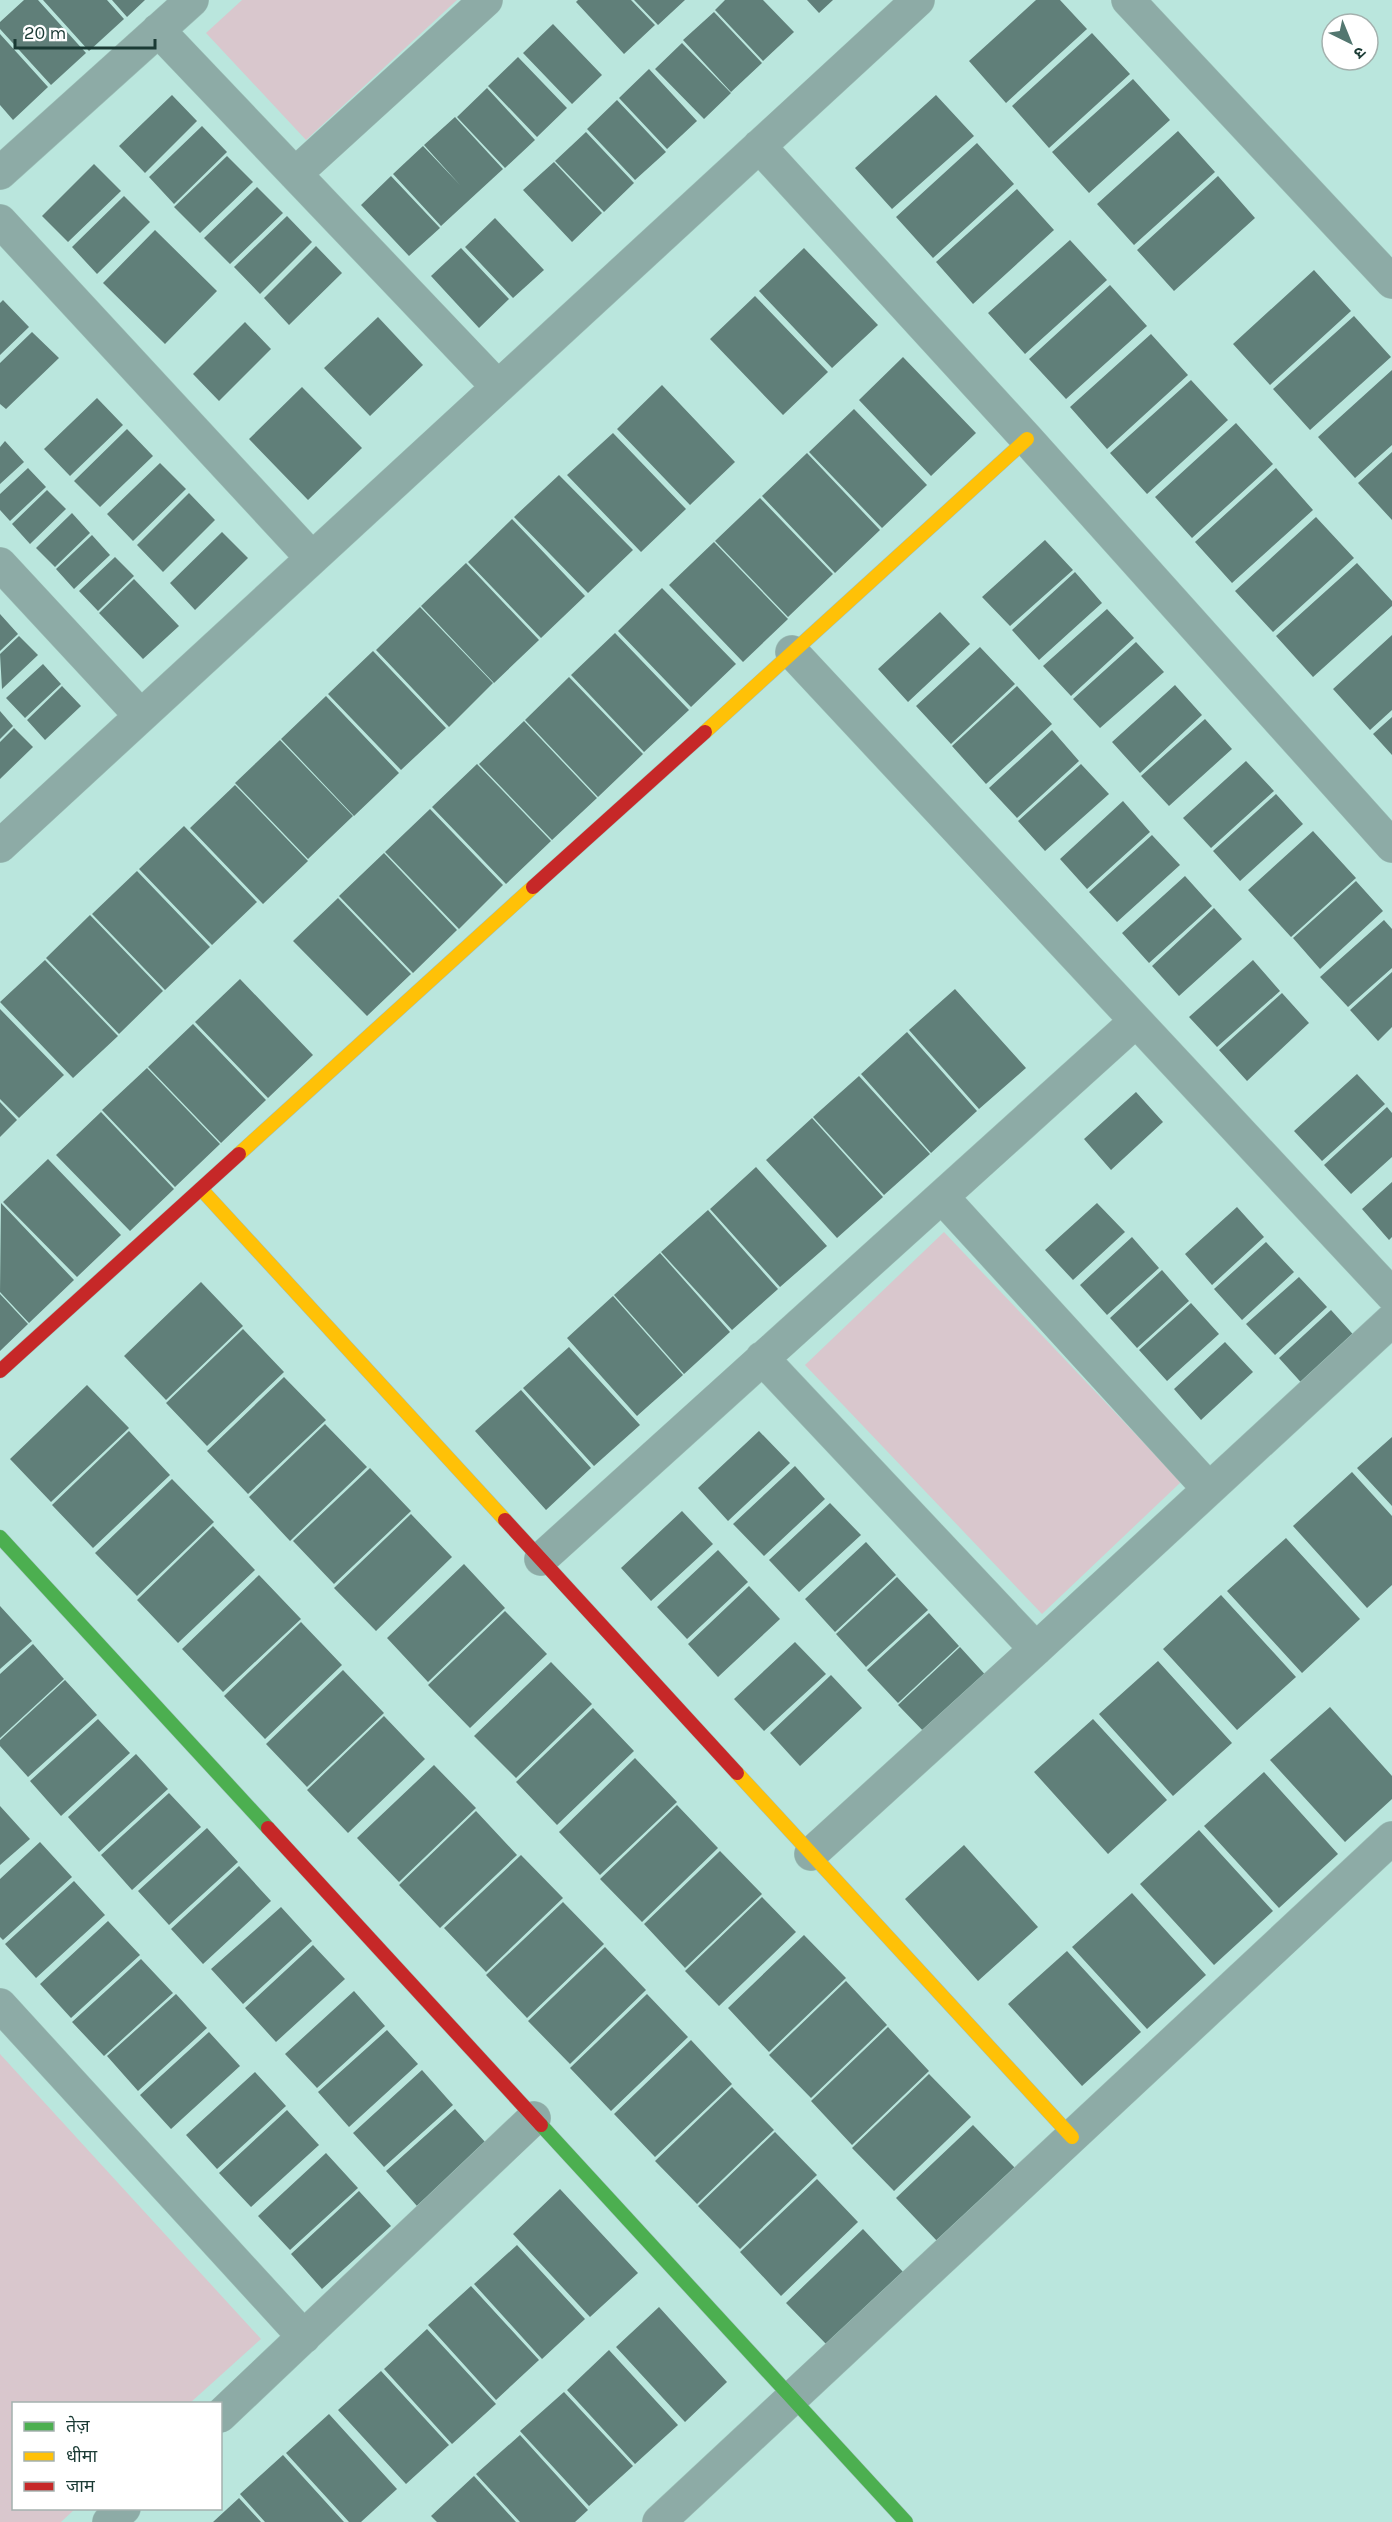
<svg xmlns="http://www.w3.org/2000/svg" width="1392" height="2522" viewBox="0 0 1392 2522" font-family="Karla,'Noto Sans Devanagari',sans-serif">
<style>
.green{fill:#d9c7cd}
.building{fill:#607f79}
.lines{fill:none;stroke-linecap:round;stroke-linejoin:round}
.street-casing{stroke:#9dc1b9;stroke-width:34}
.fast-casing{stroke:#9dc1b9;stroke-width:15}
.slow-casing{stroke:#9dc1b9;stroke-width:15}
.jam-casing{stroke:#9dc1b9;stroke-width:15}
.street{stroke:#8daba6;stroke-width:33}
.fast{stroke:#4caf50;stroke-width:14}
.slow{stroke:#ffc107;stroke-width:14}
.jam{stroke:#c62828;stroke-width:14}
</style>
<rect width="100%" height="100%" fill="#bae6dd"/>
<path class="green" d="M242 0H457L306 140 206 33Z
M944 1232 1181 1482 1042 1614 805 1365Z
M0 2054 261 2339 190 2403 14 2404V2508L75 2509 61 2522H0Z"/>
<path class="building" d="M24 0H38L86 53 51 85 0 29V22Z
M43 0H107L124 19 89 51Z
M112 0H145L127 17Z
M578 0H631L655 25 624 54 576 2Z
M634 0H685L658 25Z
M725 0H763L794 32 763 61 715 10Z
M807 0H833L819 13Z
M1036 0H1060L1087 29 1006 103 969 61Z
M714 12 762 63 731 92 683 40Z
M553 24 602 75 572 104 523 53Z
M1092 33 1130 74 1049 148 1012 106Z
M0 34 48 87 13 120 0 105Z
M682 43 731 93 704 119 655 69Z
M518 57 567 108 537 137 488 86Z
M649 69 697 121 667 149 619 98Z
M1133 79 1170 120 1089 193 1052 152Z
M487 88 535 140 505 168 457 117Z
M172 95 197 121 145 173 119 146Z
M936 95 974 136 892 209 855 168Z
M617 100 666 152 635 180 587 129Z
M455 117 503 169 441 226 393 174 423 146 460 185 424 145Z
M202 126 227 152 174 204 149 177Z
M1178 131 1215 172 1134 245 1097 204Z
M586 132 634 183 604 212 555 161Z
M977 143 1014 184 933 258 896 217Z
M227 156 253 182 200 233 174 207Z
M554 162 602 213 572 242 523 190Z
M94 164 121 191 68 242 42 216Z
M391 176 440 228 409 256 361 205Z
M1218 176 1255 218 1174 291 1137 250Z
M257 187 283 213 230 264 204 238Z
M1017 189 1054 230 973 304 936 262Z
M124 196 150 222 97 274 72 247Z
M287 216 312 242 260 294 234 267Z
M495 218 544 270 513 298 465 247Z
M155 230 217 291 165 344 103 283Z
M1070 240 1107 280 1025 354 988 313Z
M316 246 342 273 289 325 264 298Z
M461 248 509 299 479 328 431 276Z
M804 248 878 325 832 368 759 291Z
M1314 270 1351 311 1270 385 1233 344Z
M1110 285 1147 326 1066 399 1029 359Z
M755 296 828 372 783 415 710 339Z
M3 300 29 327 0 355V303Z
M1354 316 1391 357 1310 430 1273 389Z
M378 317 423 365 370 416 324 368Z
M245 322 271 349 219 401 193 374Z
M32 332 59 358 6 409 0 404V363Z
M1151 334 1188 375 1107 449 1070 407Z
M903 357 976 433 931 476 859 400Z
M1392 370V445L1355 478 1318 437Z
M1191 380 1228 420 1147 494 1110 453Z
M662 385 735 462 690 505 617 429Z
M302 387 362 448 308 500 249 439Z
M97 398 123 425 70 476 44 449Z
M854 409 927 485 882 528 809 452Z
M1236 423 1273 464 1192 538 1155 497Z
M127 429 153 456 100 507 74 481Z
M613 433 686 509 641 552 567 475Z
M5 441 24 462 0 484V447Z
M1392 452V520L1358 483Z
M807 453 880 530 835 573 762 496Z
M160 463 186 489 133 541 107 514Z
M28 468 46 487 10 521 0 510V494Z
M1276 468 1313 510 1232 583 1195 542Z
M559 475 633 550 588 593 514 517Z
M47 490 66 509 30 544 12 524Z
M189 493 215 520 163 572 137 545Z
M760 498 833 574 788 617 715 541Z
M72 513 90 533 55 567 36 548Z
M1316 517 1354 558 1273 632 1235 591Z
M512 519 585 596 541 638 468 562Z
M222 532 248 558 195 610 170 583Z
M92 535 110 555 74 589 56 569Z
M1045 540 1073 570 1010 626 982 597Z
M714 542 788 619 743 662 669 585Z
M115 557 134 576 98 611 79 591Z
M466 563 539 640 494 683 421 606Z
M1357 563 1392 601V606L1313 677 1276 636Z
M1075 572 1102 603 1039 660 1012 630Z
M134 579 179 626 143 659 99 613Z
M662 588 736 664 691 707 618 631Z
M420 607 493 683 449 727 376 650Z
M1107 609 1134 638 1071 696 1043 666Z
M940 612 970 644 908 702 878 669Z
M0 614 18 634 0 651Z
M615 633 689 710 644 752 571 675Z
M1392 635V710L1370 730 1333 689Z
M19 636 38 655 2 689 0 654Z
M1136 642 1164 672 1100 728 1073 699Z
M980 647 1015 684 951 744 916 706Z
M373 651 446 728 401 770 328 694Z
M43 664 61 684 25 718 6 698Z
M569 677 643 754 598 797 525 720Z
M1175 685 1202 715 1140 773 1112 742Z
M62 686 81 706 45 740 27 720Z
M1017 686 1052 724 986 784 952 746Z
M326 696 399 773 354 816 281 739Z
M0 711 13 726 0 739Z
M1392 717V755L1373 734Z
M1205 719 1232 749 1169 806 1141 776Z
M524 721 597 798 552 840 479 764Z
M14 728 33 747 0 779V742Z
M1052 730 1079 761 1017 818 989 788Z
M280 740 353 816 308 859 235 783Z
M1246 761 1274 791 1211 848 1183 818Z
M477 764 551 841 506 884 432 807Z
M1081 764 1109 794 1045 851 1018 821Z
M235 785 308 861 263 904 190 828Z
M1276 794 1303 824 1240 881 1213 851Z
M1123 801 1150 832 1087 889 1060 859Z
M430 809 503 885 459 929 385 852Z
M184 826 257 902 212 945 139 869Z
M1313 831 1356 878 1291 937 1248 890Z
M1152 835 1180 865 1117 922 1089 892Z
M384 853 457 930 413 973 339 896Z
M137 871 210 947 165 990 92 914Z
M1185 876 1212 906 1149 963 1122 933Z
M1356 881 1383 911 1320 969 1293 938Z
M338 898 411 974 367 1016 293 941Z
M1214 908 1242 939 1179 996 1152 966Z
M90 915 163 991 119 1034 46 958Z
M1384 920 1392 929V968L1348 1007 1320 977Z
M45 960 118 1036 73 1078 0 1002Z
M1253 960 1280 991 1217 1047 1189 1017Z
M1392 972V1027L1378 1041 1350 1010Z
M240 979 313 1055 268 1098 195 1022Z
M955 989 1026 1068 979 1109 909 1030Z
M1282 993 1309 1023 1247 1081 1219 1050Z
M0 1009 64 1075 19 1118 0 1099Z
M193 1024 266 1100 221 1143 148 1067Z
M907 1032 977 1111 931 1153 861 1074Z
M147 1068 220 1144 175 1187 102 1110Z
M1357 1074 1385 1104 1322 1161 1294 1131Z
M859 1076 930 1154 884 1195 813 1117Z
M1136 1092 1163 1122 1111 1170 1084 1139Z
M0 1102 17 1120 0 1137Z
M1387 1107 1392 1113V1157L1351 1194 1324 1165Z
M101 1112 174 1189 130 1231 56 1155Z
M812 1118 883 1197 837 1238 766 1160Z
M48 1159 121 1235 77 1277 3 1202Z
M756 1167 827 1246 780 1287 710 1209Z
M1392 1182V1237L1389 1240 1362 1209Z
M1 1203 74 1280 29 1323 0 1292Z
M1097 1203 1125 1232 1073 1280 1045 1250Z
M1237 1207 1264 1237 1212 1285 1185 1254Z
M708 1210 778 1289 732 1330 661 1252Z
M1132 1237 1159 1268 1107 1315 1080 1285Z
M1266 1242 1294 1272 1242 1320 1214 1289Z
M660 1253 730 1332 684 1374 614 1295Z
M1162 1270 1189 1301 1137 1348 1110 1318Z
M1299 1277 1327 1307 1275 1355 1246 1324Z
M201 1282 243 1326 166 1400 124 1356Z
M0 1294 28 1324 0 1351Z
M613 1296 683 1375 637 1416 567 1338Z
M1191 1303 1219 1334 1167 1381 1139 1350Z
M1331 1310 1359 1341 1307 1389 1279 1358Z
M243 1329 284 1372 207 1446 166 1403Z
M1225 1342 1253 1372 1201 1420 1174 1389Z
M569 1347 640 1425 594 1466 523 1388Z
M284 1377 326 1420 248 1494 207 1451Z
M87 1385 129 1428 51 1502 10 1459Z
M521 1390 591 1468 546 1510 475 1431Z
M325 1424 367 1467 290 1541 249 1497Z
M129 1431 170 1475 93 1548 52 1505Z
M759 1431 790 1463 728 1521 698 1488Z
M1392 1437V1506L1357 1468Z
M795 1466 825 1499 764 1556 733 1524Z
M370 1468 411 1511 334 1584 293 1541Z
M1352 1472 1392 1516V1585L1367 1608 1293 1526Z
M172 1479 214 1522 137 1596 95 1553Z
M830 1503 861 1535 799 1592 769 1560Z
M682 1511 713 1544 651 1601 621 1568Z
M411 1514 452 1557 376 1631 334 1588Z
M213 1526 255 1570 178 1643 137 1600Z
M1286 1538 1360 1619 1302 1673 1227 1591Z
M866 1542 896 1575 835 1632 805 1599Z
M718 1550 748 1582 687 1639 657 1607Z
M464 1564 505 1608 428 1682 387 1638Z
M259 1575 301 1619 223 1692 182 1649Z
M897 1577 928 1610 866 1667 836 1634Z
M749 1586 780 1619 718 1677 688 1644Z
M1221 1595 1296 1677 1237 1730 1163 1649Z
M0 1606 32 1641 0 1669Z
M505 1611 547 1654 470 1728 428 1685Z
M929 1613 959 1646 898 1703 867 1670Z
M301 1622 342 1665 265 1739 224 1696Z
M795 1642 826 1674 764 1731 734 1699Z
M33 1644 64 1679 0 1738V1674Z
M960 1647 990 1680 929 1737 898 1705Z
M1158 1661 1232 1743 1173 1796 1099 1714Z
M551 1662 592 1704 516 1778 474 1736Z
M343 1670 384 1713 307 1787 266 1744Z
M831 1675 862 1708 800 1766 770 1733Z
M65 1680 97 1715 28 1777 0 1746V1740Z
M1330 1707 1392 1776V1799L1345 1842 1270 1760Z
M593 1708 634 1751 557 1825 516 1782Z
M384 1716 425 1759 348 1833 307 1790Z
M98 1719 130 1753 61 1816 30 1781Z
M1093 1719 1167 1800 1108 1854 1034 1772Z
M136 1754 168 1789 99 1852 68 1817Z
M635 1758 677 1802 600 1875 559 1832Z
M434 1765 476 1808 399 1882 357 1838Z
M1264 1772 1338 1854 1279 1908 1204 1826Z
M169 1793 201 1827 132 1890 101 1855Z
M677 1805 718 1848 642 1922 600 1879Z
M0 1806 30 1839 0 1865Z
M476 1811 517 1855 440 1928 399 1885Z
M207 1828 238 1862 169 1925 138 1891Z
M1199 1830 1273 1911 1214 1965 1140 1884Z
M40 1842 72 1877 3 1940 0 1937V1879Z
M964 1845 1038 1927 978 1981 905 1899Z
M720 1851 762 1894 685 1968 644 1924Z
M521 1855 563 1898 486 1972 444 1928Z
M239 1866 271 1901 203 1964 171 1929Z
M74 1881 105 1915 36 1978 5 1944Z
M1132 1893 1206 1975 1147 2029 1072 1947Z
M762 1897 796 1932 719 2006 685 1971Z
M563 1902 604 1944 527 2018 486 1975Z
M281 1907 312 1941 243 2004 211 1969Z
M108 1921 140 1955 71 2018 40 1984Z
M804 1935 846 1978 769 2052 728 2008Z
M313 1945 345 1979 276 2042 245 2008Z
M605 1947 646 1990 570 2064 528 2021Z
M1067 1951 1141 2032 1082 2086 1008 2004Z
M141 1959 173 1993 104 2056 72 2022Z
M846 1981 887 2025 811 2098 769 2055Z
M354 1991 385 2026 317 2088 285 2054Z
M176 1994 207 2028 138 2091 107 2056Z
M647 1994 688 2037 611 2111 570 2068Z
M888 2027 929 2071 852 2145 811 2101Z
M387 2030 418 2064 349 2127 318 2092Z
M209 2032 240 2066 171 2129 140 2095Z
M691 2040 732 2084 655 2157 614 2114Z
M422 2070 453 2105 384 2167 353 2133Z
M255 2072 286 2106 217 2169 186 2135Z
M929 2074 971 2117 894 2191 852 2148Z
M732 2087 774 2130 697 2204 655 2161Z
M455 2109 486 2143 417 2206 386 2171Z
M287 2110 319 2145 251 2207 219 2173Z
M973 2125 1015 2168 938 2242 896 2198Z
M775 2132 817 2175 740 2249 698 2206Z
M326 2153 358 2188 290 2250 258 2216Z
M817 2179 858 2222 781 2296 740 2252Z
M560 2189 638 2273 590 2317 513 2234Z
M359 2191 391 2226 322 2289 291 2254Z
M863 2229 904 2273 828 2346 786 2303Z
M517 2245 585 2319 542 2359 474 2284Z
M471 2286 539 2360 496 2400 428 2325Z
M659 2307 727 2382 685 2422 616 2347Z
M427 2329 496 2404 452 2444 384 2369Z
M609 2350 678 2425 635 2464 567 2390Z
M381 2371 449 2445 406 2484 338 2410Z
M564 2392 633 2466 589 2506 520 2431Z
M329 2414 397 2489 361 2522H349L286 2453Z
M520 2435 588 2510 575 2522H520L476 2474Z
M283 2455 344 2522H265L240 2494Z
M474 2476 516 2522H437L431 2516Z
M239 2498 261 2522H213Z"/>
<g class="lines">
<defs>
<path id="street" d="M1128 0 1392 282
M158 30 498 387
M759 146 1027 439 1392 846
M0 173 192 0
M295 174 486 0
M0 221 312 558
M0 564 141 716
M792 652 1392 1295
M0 846 918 0
M942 1197 1209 1489
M762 1358 1036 1649
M541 1559 1136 1021
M811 1854 1036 1649 1392 1320
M0 2005 304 2337
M220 2416 534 2118
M109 2522 124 2508
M659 2522 1392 1838"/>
<path id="fast" d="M0 1537 268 1828
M541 2125 906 2522"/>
<path id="slow" d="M705 732 1027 439
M239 1154 533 887
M201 1189 505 1520
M737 1773 1072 2137"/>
<path id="jam" d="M533 887 705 732
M0 1371 239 1154
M505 1520 737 1773
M268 1828 541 2125"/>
</defs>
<use href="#street" class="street-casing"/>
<use href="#fast" class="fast-casing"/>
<use href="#slow" class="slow-casing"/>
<use href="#jam" class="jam-casing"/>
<use href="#street" class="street"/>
<use href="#fast" class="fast"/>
<use href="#slow" class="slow"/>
<use href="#jam" class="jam"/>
</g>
<rect x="12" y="2402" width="210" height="108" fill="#ffffff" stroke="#a4b1ae" stroke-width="1.5"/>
<rect x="24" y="2422" width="30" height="9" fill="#4caf50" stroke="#a4b1ae" stroke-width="1.5"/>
<text x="66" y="2432" font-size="18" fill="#1b3b35">तेज़</text>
<rect x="24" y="2452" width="30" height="9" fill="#ffc107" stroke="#a4b1ae" stroke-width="1.5"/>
<text x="66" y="2462" font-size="18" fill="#1b3b35">धीमा</text>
<rect x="24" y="2482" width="30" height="9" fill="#c62828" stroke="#a4b1ae" stroke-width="1.5"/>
<text x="66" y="2492" font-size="18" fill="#1b3b35">जाम</text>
<g transform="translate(1350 42) rotate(137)"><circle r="28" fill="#ffffff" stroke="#a4b1ae" stroke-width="1.5"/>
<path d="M0-4.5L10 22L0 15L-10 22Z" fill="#537770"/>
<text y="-9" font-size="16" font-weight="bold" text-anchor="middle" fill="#1b3b35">उ</text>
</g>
<path d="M15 39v9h140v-9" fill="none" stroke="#1b3b35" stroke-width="3"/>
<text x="24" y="39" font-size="18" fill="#1b3b35" stroke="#ffffff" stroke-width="4.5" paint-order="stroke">20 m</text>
</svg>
